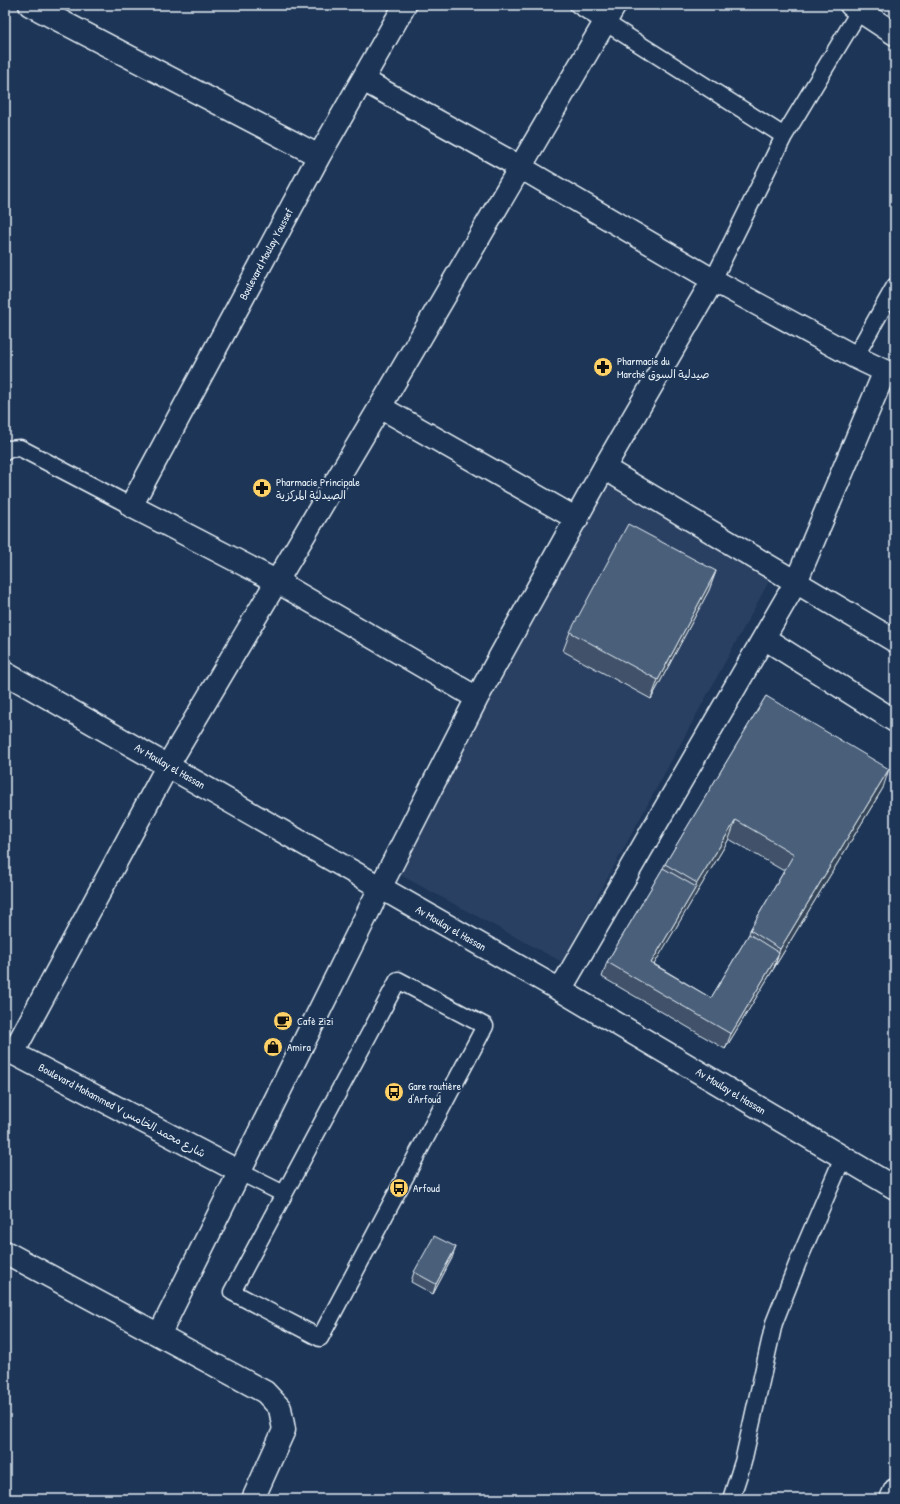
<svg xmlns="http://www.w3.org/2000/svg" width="900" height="1504" viewBox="0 0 900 1504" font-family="'Patrick Hand','Playpen Sans Arabic',sans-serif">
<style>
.built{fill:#2a4162}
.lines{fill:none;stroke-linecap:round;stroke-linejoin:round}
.lane-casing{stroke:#e8f1f8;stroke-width:19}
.street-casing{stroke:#e8f1f8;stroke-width:25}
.secondary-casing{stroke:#e8f1f8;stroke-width:25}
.lane{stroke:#1d3557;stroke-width:16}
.street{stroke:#1d3557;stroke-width:22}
.secondary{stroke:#1d3557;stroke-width:22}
.wall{fill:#3f5169;stroke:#e8f1f8;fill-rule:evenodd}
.shaded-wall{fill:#334255;stroke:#e8f1f8}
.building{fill:#495e7a;stroke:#e8f1f8}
.labels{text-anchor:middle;stroke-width:4;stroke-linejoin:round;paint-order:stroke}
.street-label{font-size:11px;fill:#e8f1f8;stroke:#1d3557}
.poi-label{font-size:11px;fill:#e8f1f8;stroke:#1d3557;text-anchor:start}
</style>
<rect width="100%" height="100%" fill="#1d3557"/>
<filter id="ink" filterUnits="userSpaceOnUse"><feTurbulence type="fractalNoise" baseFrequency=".025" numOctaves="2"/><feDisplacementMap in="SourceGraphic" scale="8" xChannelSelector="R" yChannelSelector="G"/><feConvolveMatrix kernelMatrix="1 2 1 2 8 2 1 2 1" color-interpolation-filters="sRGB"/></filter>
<g filter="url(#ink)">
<path class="built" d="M603 480 774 572 562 962 391 870Z"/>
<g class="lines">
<defs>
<path id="lane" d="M578 5 784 136
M713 280 784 136 863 5
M855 357 895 286
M5 452 8 449 20 448 131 506
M398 980 485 1026 320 1338 232 1292Z
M240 1172 284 1194
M731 1499 743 1462 774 1323 798 1262 843 1157"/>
<path id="street" d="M30 5 319 156
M405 5 319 156 131 506 276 581 477 698
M851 5 895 34
M363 80 520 167 713 280 855 357 895 376
M380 407 577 519
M604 468 895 641
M764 638 895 721
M560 990 796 582 885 371
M5 1049 240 1172
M13 1053 168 765 380 407 615 5
M5 1252 265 1392 280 1408 284 1430 253 1499
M159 1335 380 888 477 698 604 468 713 280
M891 1499 895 1490"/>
<path id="secondary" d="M5 673 560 990 895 1188"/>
</defs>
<use href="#lane" class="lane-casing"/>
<use href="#street" class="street-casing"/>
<use href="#secondary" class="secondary-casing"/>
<use href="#lane" class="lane"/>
<use href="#street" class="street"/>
<use href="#secondary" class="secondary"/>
</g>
<path class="wall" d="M716 571 709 590 651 699 563 651 570 632Z
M766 696 883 788 774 968 725 1049 602 977 607 962 663 868 665 864ZM729 839 784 871 750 930 749 934 711 998 654 964Z
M452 1258 433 1294 411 1282 414 1272Z"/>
<path class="shaded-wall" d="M716 571 709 590 651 699 658 680Z
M889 769 883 788 774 968 780 949Z
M736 820 729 839 646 978 651 963 696 887 697 883Z
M779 953 774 968 725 1049 731 1034Z
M456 1247 452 1258 433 1294 436 1284Z"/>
<path class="building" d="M628 524 716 571 658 680 570 632Z
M766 696 889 769 780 949 750 930 794 854 736 820 697 883 665 864Z
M663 868 696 887 651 963 711 998 749 934 779 953 731 1034 607 962Z
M434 1236 456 1247 436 1284 414 1272Z"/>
</g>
<defs>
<symbol id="pharmacy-disc" viewBox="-11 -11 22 22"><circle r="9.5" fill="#ffd166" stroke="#1d3557"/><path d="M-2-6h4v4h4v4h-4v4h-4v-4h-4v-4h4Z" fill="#111"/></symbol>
<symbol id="cafe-disc" viewBox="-11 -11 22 22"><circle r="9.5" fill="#ffd166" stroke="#1d3557"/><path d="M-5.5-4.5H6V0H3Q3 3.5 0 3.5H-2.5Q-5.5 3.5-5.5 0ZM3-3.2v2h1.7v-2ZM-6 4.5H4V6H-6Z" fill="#111"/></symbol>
<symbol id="shop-disc" viewBox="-11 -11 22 22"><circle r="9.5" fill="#ffd166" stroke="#1d3557"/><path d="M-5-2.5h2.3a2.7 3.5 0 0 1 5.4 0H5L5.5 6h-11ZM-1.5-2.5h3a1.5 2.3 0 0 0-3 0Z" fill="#111"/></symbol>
<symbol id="bus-disc" viewBox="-11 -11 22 22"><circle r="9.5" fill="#ffd166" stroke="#1d3557"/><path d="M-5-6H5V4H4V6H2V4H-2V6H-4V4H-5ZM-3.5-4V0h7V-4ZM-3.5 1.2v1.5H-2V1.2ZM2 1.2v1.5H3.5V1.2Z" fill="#111"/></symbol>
</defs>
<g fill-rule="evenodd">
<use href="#pharmacy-disc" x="592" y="356" width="22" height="22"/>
<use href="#pharmacy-disc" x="251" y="477" width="22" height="22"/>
<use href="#cafe-disc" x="272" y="1010" width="22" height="22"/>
<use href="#shop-disc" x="262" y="1036" width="22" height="22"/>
<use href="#bus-disc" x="383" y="1081" width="22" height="22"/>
<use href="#bus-disc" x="388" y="1177" width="22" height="22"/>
</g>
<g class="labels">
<g class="street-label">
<text transform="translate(266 254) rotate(-62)" y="4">Boulevard Moulay Youssef</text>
<text transform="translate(170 766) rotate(30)" y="4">Av Moulay el Hassan</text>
<text transform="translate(451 928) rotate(30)" y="4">Av Moulay el Hassan</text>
<text transform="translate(731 1091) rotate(31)" y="4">Av Moulay el Hassan</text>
<text transform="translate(122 1110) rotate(28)" y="4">Boulevard Mohammed V شارع محمد الخامس</text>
</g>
<g class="poi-label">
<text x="617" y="365">Pharmacie du<tspan x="617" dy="13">Marché صيدلية السوق</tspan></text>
<text x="276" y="486">Pharmacie Principale<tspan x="276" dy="13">الصيدلية المركزية</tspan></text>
<text x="297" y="1025">Cafè Zizi</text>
<text x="287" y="1051">Amira</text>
<text x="408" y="1090">Gare routière<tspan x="408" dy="13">d'Arfoud</tspan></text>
<text x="413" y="1192">Arfoud</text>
</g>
</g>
<rect width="900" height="1504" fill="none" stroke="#1d3557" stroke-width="20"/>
<rect x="10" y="10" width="880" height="1484" fill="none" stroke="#e8f1f8" stroke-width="1.5" filter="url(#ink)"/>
</svg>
